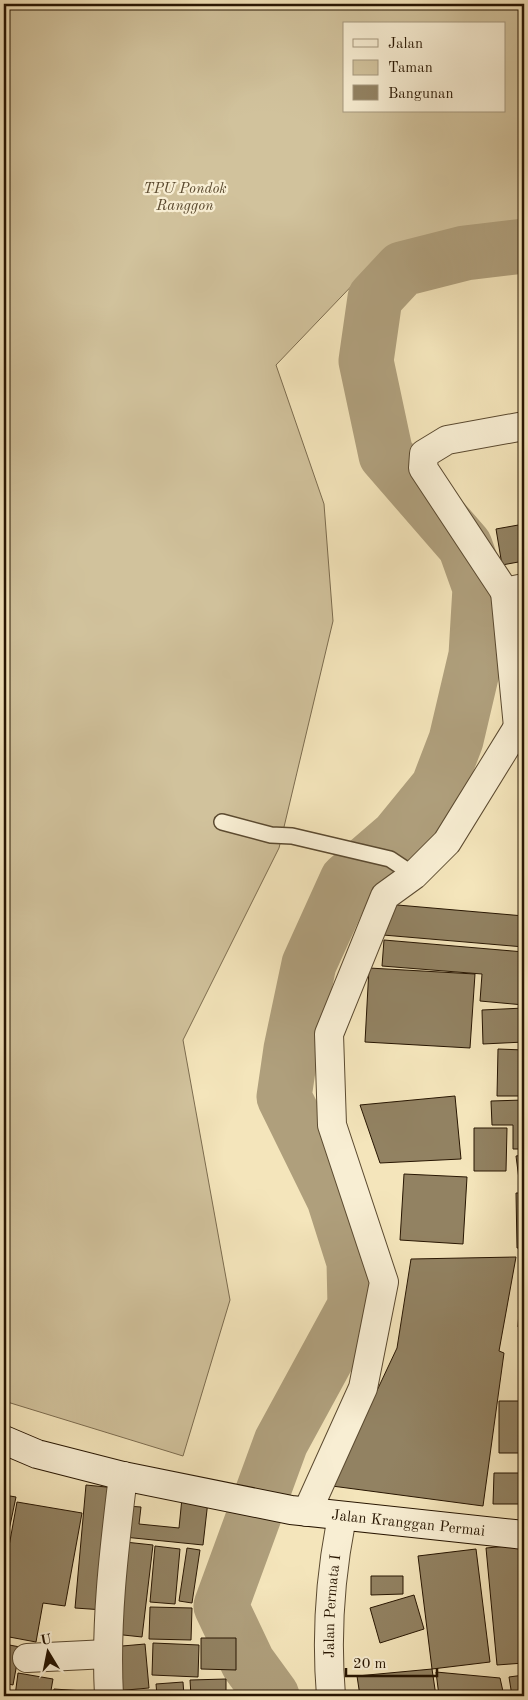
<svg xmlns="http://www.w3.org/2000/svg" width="528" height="1700" viewBox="0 0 528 1700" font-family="'Old Standard TT',serif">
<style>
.green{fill:#d1c29c;stroke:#7c6c4f;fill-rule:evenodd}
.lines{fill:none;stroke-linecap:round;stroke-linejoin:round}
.river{stroke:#af9f7c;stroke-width:55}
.building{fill:#928262;stroke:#281602}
.lane-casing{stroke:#5b4a30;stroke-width:18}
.street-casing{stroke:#5b4a30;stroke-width:30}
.secondary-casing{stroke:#281602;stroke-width:30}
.lane{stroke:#f8eed3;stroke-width:15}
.street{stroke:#f8eed3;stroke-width:28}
.secondary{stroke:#f8eed3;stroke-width:28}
.labels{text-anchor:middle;stroke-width:4.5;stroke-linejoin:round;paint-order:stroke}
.park-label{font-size:15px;font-style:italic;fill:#5b4a30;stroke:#f8eed3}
.street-label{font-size:15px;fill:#281602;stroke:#f8eed3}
</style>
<rect width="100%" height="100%" fill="#f4e5bb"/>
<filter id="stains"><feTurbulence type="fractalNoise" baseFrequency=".004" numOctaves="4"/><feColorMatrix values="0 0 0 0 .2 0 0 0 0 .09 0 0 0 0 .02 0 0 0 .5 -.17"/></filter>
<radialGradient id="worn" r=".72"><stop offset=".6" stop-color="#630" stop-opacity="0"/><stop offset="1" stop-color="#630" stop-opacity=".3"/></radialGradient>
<path class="green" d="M4 4H524V227L385 251 276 365 324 504 333 621 279 848 183 1040 230 1300 183 1456 4 1401ZM344 24H504V111H344Z"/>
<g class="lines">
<path class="river" d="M272 1696 248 1663 221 1606 281 1442 355 1306 354 1262 334 1199 284 1097 291 1049 309 964 347 880 398 836 438 787 456 740 476 655 480 588 465 546 386 455 366 361 375 298 402 269 465 253 524 246"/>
</g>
<path class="building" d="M524 524V561L502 565 496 529Z
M386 904 524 916V947L383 935Z
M384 940 524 952V1005L480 1001 482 974 382 966Z
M369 968 475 974 470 1048 365 1042Z
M524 1008V1042L483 1044 482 1010Z
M498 1049 524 1050V1096H497Z
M455 1096 461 1159 380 1163 360 1105Z
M524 1100V1149H513V1125H492L491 1101Z
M474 1128H507L506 1171H474Z
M524 1155V1186L520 1187 516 1156Z
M404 1174 467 1177 463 1244 400 1240Z
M516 1193H524V1248H517Z
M516 1257 499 1351 504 1353 483 1506 332 1486 397 1348 411 1259Z
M522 1265H524V1328L518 1327Z
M499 1401H524V1453H499Z
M494 1473H524V1504H493Z
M86 1485 116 1488 104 1610 75 1608Z
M4 1495 16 1497 4 1554Z
M182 1498 208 1501 203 1545 124 1537 127 1506 141 1507 139 1524 179 1528Z
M17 1502 82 1513 65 1606 43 1603 36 1642 4 1636V1574Z
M125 1542 153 1545 142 1637 114 1634Z
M518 1545 524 1608V1663L497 1665 486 1548Z
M155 1546 180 1549 175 1604 150 1602Z
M187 1548 200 1550 192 1603 179 1601Z
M476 1549 490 1662 432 1669 418 1556Z
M371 1576H403V1594L371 1595Z
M414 1595 424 1629 380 1643 370 1608Z
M150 1607 192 1608 191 1640 149 1639Z
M201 1638H236V1670L201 1669Z
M153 1643 199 1645 198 1677 152 1675Z
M4 1644 20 1647 13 1685 4 1683Z
M145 1644 149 1688 115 1691 111 1647Z
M432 1669 436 1696H360L357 1676Z
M436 1672 500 1678 504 1696H439Z
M18 1673 53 1679 50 1696H15Z
M524 1675V1696H512L509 1677Z
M226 1679V1696H191L190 1680Z
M183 1682 184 1696H157L156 1684Z
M54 1689 99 1692V1696H53Z"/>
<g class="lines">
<defs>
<path id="lane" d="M222 822 271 835 292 836 390 859 414 875"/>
<g id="street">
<path d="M505 592 423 468 424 454 447 440 524 426"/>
<path d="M518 727 505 592 524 588"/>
<path d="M307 1512 363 1388 384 1282 332 1125 329 1034 385 896 414 875 447 842 518 727 524 726"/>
<path d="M27 1658 107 1654"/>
<path d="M109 1696C105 1622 114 1550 123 1476"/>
<path id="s1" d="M331 1696C326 1636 330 1576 342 1517"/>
</g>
<g id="secondary">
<path id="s2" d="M4 1440 37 1454 123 1476 291 1510 524 1535"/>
</g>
</defs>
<use href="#lane" class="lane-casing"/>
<use href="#street" class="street-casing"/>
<use href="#secondary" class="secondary-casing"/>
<use href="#lane" class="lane"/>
<use href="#street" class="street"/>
<use href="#secondary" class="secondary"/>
</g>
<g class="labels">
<g class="park-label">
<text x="185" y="193">TPU Pondok<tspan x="185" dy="17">Ranggon</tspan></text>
</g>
<g class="street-label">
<text dy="5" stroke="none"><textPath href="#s2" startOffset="414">Jalan Kranggan Permai</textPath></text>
<text dy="5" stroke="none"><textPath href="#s1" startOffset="90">Jalan Permata I</textPath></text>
</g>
</g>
<rect width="528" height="1700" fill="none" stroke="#f4e5bb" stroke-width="20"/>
<rect x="5" y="5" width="518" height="1690" fill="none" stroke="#281602" stroke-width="2.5"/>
<rect x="10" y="10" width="508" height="1680" fill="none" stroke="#281602"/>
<rect x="343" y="22" width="162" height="90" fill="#f8eed3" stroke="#a5987f"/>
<rect x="353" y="39" width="25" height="8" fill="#f8eed3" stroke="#a5987f"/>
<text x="388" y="48" font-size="15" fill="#281602">Jalan</text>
<rect x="353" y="60" width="25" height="15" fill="#d1c29c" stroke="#a5987f"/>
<text x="388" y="72" font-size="15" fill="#281602">Taman</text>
<rect x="353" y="85" width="25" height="15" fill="#928262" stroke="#a5987f"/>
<text x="388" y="98" font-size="15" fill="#281602">Bangunan</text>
<g transform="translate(48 1652) rotate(350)" stroke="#f8eed3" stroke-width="4" paint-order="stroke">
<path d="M0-4L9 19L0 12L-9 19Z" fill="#281602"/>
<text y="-8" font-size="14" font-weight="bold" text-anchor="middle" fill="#281602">U</text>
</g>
<path d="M346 1668v8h91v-8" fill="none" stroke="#281602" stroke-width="2.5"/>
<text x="353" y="1668" font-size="15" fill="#281602" stroke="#f8eed3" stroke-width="4" paint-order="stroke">20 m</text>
<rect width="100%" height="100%" filter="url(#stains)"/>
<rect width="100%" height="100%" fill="url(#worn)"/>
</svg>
